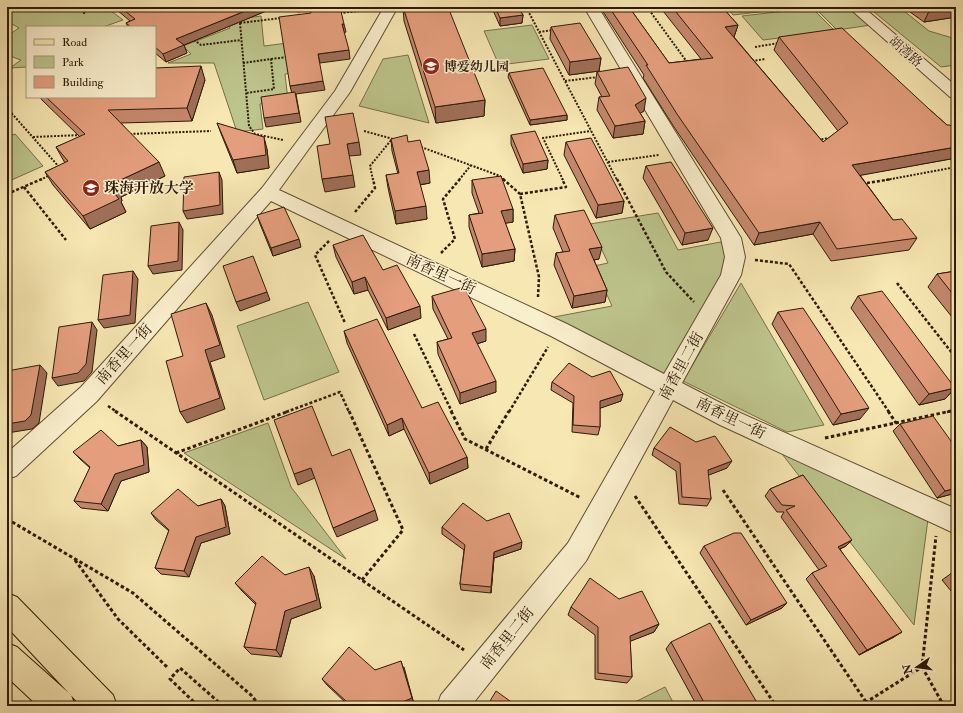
<svg xmlns="http://www.w3.org/2000/svg" width="963" height="713" viewBox="0 0 963 713" font-family="'IM FELL Double Pica','Noto Serif SC',serif">
<style>
.green{fill:#bdc58c;stroke:#767049}
.lines{fill:none;stroke-linecap:round;stroke-linejoin:round}
.minor-casing{stroke:#604d31;stroke-width:2}
.major-casing{stroke:#2e1a06;stroke-width:2}
.path-far2{stroke:#2e1a06;stroke-width:2;stroke-dasharray:2 1.5;stroke-linecap:butt}
.path-far1{stroke:#2e1a06;stroke-width:2.5;stroke-dasharray:3 2;stroke-linecap:butt}
.path{stroke:#2e1a06;stroke-width:3;stroke-dasharray:3.5 2.5;stroke-linecap:butt}
.minor{fill:#faefcd;fill-rule:evenodd}
.major{fill:#f7e7b2;fill-rule:evenodd}
.wall{fill:#c4886c;stroke:#2e1a06}
.shaded-wall{fill:#a06f58;stroke:#2e1a06}
.building{fill:#e49e7d;stroke:#2e1a06}
.labels{text-anchor:middle;stroke-width:3;stroke-linejoin:round;paint-order:stroke}
.far-street-label{font-size:13px;fill:#2e1a06;stroke:#faefcd}
.far-poi-label{font-size:13px;font-weight:bold;fill:#2e1a06;stroke:#faefcd;text-anchor:start}
.poi-label{font-size:15px;font-weight:bold;fill:#2e1a06;stroke:#faefcd;text-anchor:start}
.street-label{font-size:15px;fill:#2e1a06;stroke:#faefcd}
</style>
<rect width="100%" height="100%" fill="#f7e7b2"/>
<filter id="stains"><feTurbulence type="fractalNoise" baseFrequency=".005" numOctaves="4"/><feColorMatrix values="0 0 0 0 .2 0 0 0 0 .09 0 0 0 0 .02 0 0 0 .5 -.17"/></filter>
<radialGradient id="worn" r=".72"><stop offset=".6" stop-color="#630" stop-opacity="0"/><stop offset="1" stop-color="#630" stop-opacity=".3"/></radialGradient>
<path class="green" d="M7 7H76L78 10C102 3 105 6 123 20L103 27H27V67L10 68 21 60 7 55V36L19 28 7 21Z
M727 7H801L733 15Z
M814 7H852L871 25 837 30Z
M868 7H899L929 31 956 39V65L941 67Z
M812 8 835 31 763 40 742 16Z
M261 16 264 46 311 40 317 70 285 74 288 100 260 104 263 129 237 132 214 63H168L191 54 183 46 230 28 223 21Z
M532 25 549 59 499 65 484 31Z
M408 55 429 123 359 106 383 59Z
M15 134 43 166 7 182V137Z
M658 213 678 250 726 241 723 275 664 375 549 318 612 306 594 266 608 263 590 224Z
M741 283 824 425 787 432 683 381Z
M308 302 339 372 264 400 237 326Z
M268 423 291 487 346 559 184 453Z
M779 450 928 519 914 625Z
M665 687 675 706H627Z"/>
<g class="lines">
<defs>
<path id="minor" d="M384 7H394L396 10 350 92 279 190 567 324 664 374 721 275 725 257 721 238 584 7H598L741 238 745 257 741 275 682 383 736 411 956 509V534L720 425 673 400 586 561 471 706H437L441 695 568 543 655 391 551 336 271 201 97 401 16 476 7 479V453L81 387 262 188 335 91Z
M848 7H863L956 86V99L950 97Z"/>
<path id="major" d="M7 593 17 597 113 695 117 706H81L7 627Z
M7 643 17 647 71 695 75 706H38L7 677Z"/>
</defs>
<use href="#minor" class="minor-casing"/>
<use href="#major" class="major-casing"/>
<path class="path-far2" d="M298 7 299 16
M526 7 617 180
M647 7 687 62
M340 13 369 10
M237 21 240 23 249 126 255 134 283 140
M240 23 281 18
M539 32 554 30
M194 40 201 45 241 40
M755 47 779 43
M271 59 288 57
M752 61 765 59
M243 63 271 59 274 89 246 93
M565 81 598 77
M7 108 60 168
M364 131 393 139
M130 134 211 131
M33 137 81 135
M818 140 828 138
M421 147 500 176 504 180
M608 162 659 155
M40 180 50 175
M373 180 370 166 392 139
M459 180 471 165
M563 180 543 138 591 131
M886 180 956 167"/>
<path class="path-far1" d="M503 179 520 194 539 277 538 297
M617 179 666 272 694 302
M867 183 892 179
M24 187 66 240
M7 194 42 179
M520 194 566 187 562 179
M355 212 375 188 373 179
M329 241 315 255 345 323
M441 253 455 239 443 199 460 179
M755 260 789 264 889 412
M897 283 956 358
M414 334 452 412
M108 406 117 412
M286 412 340 392 349 412
M509 412 548 347
M947 412 956 410"/>
<path class="path" d="M115 411 464 650
M349 411 403 530 362 580
M451 411 465 439 581 498
M888 411 896 423
M825 438 951 411
M486 449 509 411
M176 453 289 411
M723 490 866 702
M635 496 776 706
M7 519 133 593 251 695 260 706
M75 560 118 619 168 668
M922 667 944 706
M198 706 170 679 180 668 223 706
M860 706 922 667 936 536"/>
<use href="#minor" class="minor"/>
<use href="#major" class="major"/>
</g>
<path class="wall" d="M116 7H271V9L184 45 187 53 166 62 155 53V27H128L126 23 130 21 117 10Z
M403 7 485 100 484 116 436 123 404 21Z
M492 7H518L523 15 522 23 500 26 492 8Z
M600 7H629L669 63 701 59 663 11 664 7H722L738 25 734 37 823 142 838 131 774 50 779 37 929 109 947 125 956 131V158L860 175 893 220 917 238 909 250 831 261 813 234 754 245 674 127 643 78 644 75Z
M913 7H956V17L924 22 910 12Z
M551 27 601 58 599 71 569 75 550 39Z
M597 72 644 111 640 113 645 121 643 134 613 138 597 110 599 97H602L595 84Z
M509 73 567 115V120L530 125 508 77Z
M205 80 192 121 121 123 165 176 121 197 122 201 121 202 126 212 90 229 53 185 45 172 65 163 56 147 80 137 42 100 40 97H155Z
M217 123 267 149 269 168 237 173 222 136Z
M511 135 548 160 547 169 523 173 511 144Z
M391 139 408 142 430 183 420 185 427 219 396 224 388 188 386 175 398 174 392 151Z
M566 142 624 201 622 213 596 218 564 155Z
M646 166 708 240 682 245 643 178Z
M472 180 513 209V222L505 223 515 249 514 261 482 267 469 227V215L479 213 472 193Z
M257 215 301 247 273 256 260 224Z
M555 215 599 259 594 260 607 290 605 302 572 308 554 265 556 253 563 252 553 228Z
M333 245 383 270 421 318 388 330 368 290 354 294 336 257Z
M956 271V322L928 287 937 274Z
M432 296 486 341 477 344 496 392 460 404 438 354 437 342 448 339 433 309Z
M858 296 955 388 945 399 919 405 851 308Z
M778 312 860 419 833 425 772 324Z
M344 331 422 408 467 457 468 468 430 484 404 429 389 436 347 343Z
M552 382 621 401 600 408V427L598 435 572 432 573 403 551 390Z
M900 424 956 448V493L937 498 893 431Z
M141 440 147 447 149 472 121 481 108 511 81 508 74 501 90 468 80 459 73 452 118 446Z
M654 448 727 468 708 475 711 499 707 506 679 504 676 471 652 455Z
M803 475 846 546 840 549 894 637 859 655 806 579 812 573 819 570 781 517 784 512H777L765 496 770 489Z
M221 499 225 506 230 534 201 543 189 577 161 574 155 568 169 531 156 520 151 513 198 506Z
M442 527 521 549 494 558 491 593 461 590 460 584 464 550 442 534Z
M704 546 782 608 746 625 700 553Z
M956 570V597L942 580Z
M285 575 314 576 321 608 291 619 281 657 251 654 244 647 256 605 242 591 235 583Z
M619 599 659 624 654 632 630 641 632 677 627 683 595 679V635L568 615 571 607Z
M671 642 759 706H697L666 649Z
M404 667 414 704 410 706H346L347 704 327 685 322 679 375 670Z"/>
<path class="shaded-wall" d="M81 7H88L84 14Z
M255 7H271V9L184 45 187 53 166 62 163 54 176 39Z
M954 7H956V17L924 22 929 11Z
M523 15 522 23 500 26V18Z
M342 24H344L346 32 344 33Z
M738 25 734 37 722 39 725 27Z
M349 50 350 59 320 63 318 54Z
M601 58 599 71 569 75 570 62Z
M201 66 205 80 192 121 187 108Z
M323 81 325 90 296 94 301 122 266 127 264 118 292 94 290 86Z
M646 98 644 111 633 118 635 105Z
M485 100 484 116 436 123 435 107Z
M567 115V120L530 125V120Z
M645 121 643 134 613 138 615 126Z
M264 137 267 149 269 168 237 173 233 160Z
M359 142 361 155 349 156 347 144Z
M956 147V158L846 178 852 165Z
M548 160 547 169 523 173V164Z
M159 162 165 176 121 197 122 201 121 202 126 212 90 229 83 216 112 184Z
M429 170 430 183 418 185 417 172Z
M219 172 222 180 223 214 187 219 183 211Z
M353 175 355 187 325 192 322 179Z
M624 201 622 213 596 218 598 205Z
M426 206 427 219 396 224 395 211Z
M513 209V222L501 224V211Z
M179 222 183 230 182 270 153 274 148 266Z
M820 222 813 234 754 245 759 233Z
M713 228 708 240 682 245 685 233Z
M299 239 301 247 273 256 271 248Z
M602 247 599 259 587 261 589 249Z
M515 249 514 261 482 267V254Z
M133 271 138 279 135 323 104 328 98 320Z
M365 277 368 290 354 294 352 282Z
M607 290 605 302 572 308 574 296Z
M267 292 270 300 240 311 236 302Z
M206 303 212 315 225 357 210 362 225 409 187 423 180 412 205 350Z
M420 306 421 318 388 330 386 318Z
M92 322 97 330 92 372 84 381 58 386 52 378Z
M486 329V341L472 345V333Z
M40 365 47 373 39 423 32 429 7 433V424Z
M496 381V392L460 404V393Z
M955 388 945 399 919 405 929 394Z
M623 394 621 401 598 409 600 401Z
M869 408 860 419 833 425 841 414Z
M402 418 404 429 389 436 387 425Z
M141 440 147 447 149 472 121 481 108 511 101 504 115 474Z
M467 457 468 468 430 484 429 473Z
M732 461 727 468 704 477 708 470Z
M311 468 315 478 298 485 294 474Z
M956 488V493L937 498 945 491Z
M221 499 225 506 230 534 201 543 189 577 184 571 196 537Z
M375 510 378 520 337 537 333 528Z
M852 540 846 546 831 553 838 547Z
M522 542 521 549 494 558 491 593 494 552Z
M309 567 314 576 321 608 291 619 281 657 276 650 285 611Z
M787 603 782 608 746 625 751 620Z
M659 624 654 632 626 643 630 636Z
M902 632 894 637 859 655 867 650Z
M401 661 414 704 410 706H393Z"/>
<path class="building" d="M120 7H255L176 39 184 45 163 54 155 47V27H131L126 23 135 19Z
M310 7H340L344 24H342L349 50 318 54 323 81 290 86 279 17 311 13Z
M403 7H448L485 100 435 107Z
M495 7H518L523 15 500 18Z
M609 7H629L669 63 713 58 672 7H722L738 25 725 27 823 142 848 123 779 37 842 28 929 109 947 125H950L956 131V147L852 165 893 220 902 219 917 238 837 249 820 222 759 233 677 114 646 65H648Z
M925 7H954L929 11Z
M580 23 601 58 570 62 551 27Z
M201 66 187 108 108 110 159 162 112 184 115 187 111 189 119 199 83 216 45 172 68 161 56 147 85 134 46 97H155V68Z
M628 67 646 98 635 105 645 121 615 126 599 97 610 96 597 72Z
M543 68 567 115 530 120 509 73Z
M295 92 299 113 264 118 261 97Z
M353 113 359 142 347 144 353 175 322 179 317 146 330 144 325 117Z
M217 123 264 137 266 155 233 160Z
M535 131 548 160 523 164 511 135Z
M407 135 408 142 420 140 429 170 417 172 426 206 395 211 386 175 399 173 391 139Z
M591 138 624 201 598 205 566 142Z
M671 162 713 228 685 233 646 166Z
M219 172 220 205 183 211 184 177Z
M501 176 513 209 501 211 515 249 482 254 469 215 483 213 472 180Z
M284 207 299 239 271 248 257 215Z
M584 210 602 247 589 249 607 290 574 296 556 253 570 251 555 215Z
M179 222 178 261 148 266 151 226Z
M363 235 383 270 397 265 420 306 386 318 365 277 352 282 333 245Z
M253 256 267 292 236 302 223 266Z
M133 271 130 315 98 320 103 275Z
M956 271V298L937 274Z
M464 287 486 329 472 333 496 381 460 393 437 342 452 338 432 296Z
M882 291 955 388 929 394 858 296Z
M206 303 220 345 205 350 220 398 180 412 166 361 183 356 171 314Z
M803 308 869 408 841 414 778 312Z
M377 319 422 408 438 402 467 457 429 473 402 418 387 425 344 331Z
M92 322 86 364 78 373 52 378 59 327Z
M569 363 592 377 610 371 623 394 600 401V427L573 425 574 396 552 382Z
M40 365 31 415 25 421 7 424V371Z
M312 406 332 456 350 449 375 510 333 528 311 468 294 474 274 420Z
M933 416 956 448V488L945 491 900 424Z
M670 427 696 442 715 436 732 461 708 470 711 499 682 497 680 463 654 448Z
M101 430 118 446 141 440 144 465 115 474 101 504 74 501 90 467 73 452Z
M803 475 852 540 838 547 902 632 867 650 812 573 827 566 786 510 795 506 782 505 770 489Z
M178 489 198 506 221 499 226 527 196 537 184 571 155 568 169 530 151 513Z
M463 503 487 521 509 513 522 542 494 552 491 587 460 584 465 545 442 527Z
M734 533H741L787 603 751 620 704 546Z
M262 556 285 575 309 567 317 600 285 611 276 650 244 647 256 603 235 583Z
M956 570V576L953 572Z
M590 578 619 599 642 591 659 624 630 636 632 677 598 673V627L571 607Z
M710 623 759 706H706L671 642Z
M349 647 375 670 401 661 412 698 393 706H346L347 702 322 679Z
M496 691 517 706H487Z
M928 704 929 706H924Z"/>
<defs>
<symbol id="school-disc" viewBox="-11 -11 22 22"><circle r="9.5" fill="#8f2418" stroke="#faefcd"/><path d="M0-5L7-2L0 1L-7-2ZM-4 1L0 2.5L4 1V4Q0 6-4 4Z" fill="#fff"/></symbol>
<symbol id="university-disc" viewBox="-11 -11 22 22"><circle r="9.5" fill="#8f2418" stroke="#faefcd"/><path d="M0-5L7-2L0 1L-7-2ZM-4 1L0 2.5L4 1V4Q0 6-4 4Z" fill="#fff"/></symbol>
</defs>
<g fill-rule="evenodd">
<use href="#school-disc" x="421" y="56" width="20" height="20"/>
<use href="#university-disc" x="81" y="178" width="20" height="20"/>
</g>
<g class="labels">
<g class="far-street-label">
<text transform="translate(906 51) rotate(41)" y="5">胡湾路</text>
</g>
<g class="far-poi-label">
<text x="444" y="71">博爱幼儿园</text>
</g>
<g class="poi-label">
<text x="104" y="193">珠海开放大学</text>
</g>
<g class="street-label">
<text transform="translate(441 274) rotate(25)" y="5">南香里一街</text>
<text transform="translate(124 354) rotate(-48)" y="5">南香里一街</text>
<text transform="translate(681 366) rotate(-61)" y="5">南香里二街</text>
<text transform="translate(731 418) rotate(26)" y="5">南香里一街</text>
<text transform="translate(507 638) rotate(-51)" y="5">南香里二街</text>
</g>
</g>
<rect width="963" height="713" fill="none" stroke="#f7e7b2" stroke-width="24"/>
<rect x="8" y="8" width="947" height="697" fill="none" stroke="#2e1a06" stroke-width="2"/>
<rect x="12" y="12" width="939" height="689" fill="none" stroke="#2e1a06"/>
<rect x="26" y="26" width="130" height="72" fill="#faefcd" stroke="#a89a7d"/>
<rect x="34" y="39" width="20" height="6" fill="#f7e7b2" stroke="#a89a7d"/>
<text x="62" y="46" font-size="12" fill="#2e1a06">Road</text>
<rect x="34" y="56" width="20" height="12" fill="#bdc58c" stroke="#a89a7d"/>
<text x="62" y="66" font-size="12" fill="#2e1a06">Park</text>
<rect x="34" y="76" width="20" height="12" fill="#e49e7d" stroke="#a89a7d"/>
<text x="62" y="86" font-size="12" fill="#2e1a06">Building</text>
<g transform="translate(917 667) rotate(257)" stroke="#faefcd" stroke-width="3" paint-order="stroke">
<path d="M0-3L7 15L0 10L-7 15Z" fill="#2e1a06"/>
<text y="-6" font-size="11" font-weight="bold" text-anchor="middle" fill="#2e1a06">N</text>
</g>
<rect width="100%" height="100%" filter="url(#stains)"/>
<rect width="100%" height="100%" fill="url(#worn)"/>
</svg>
